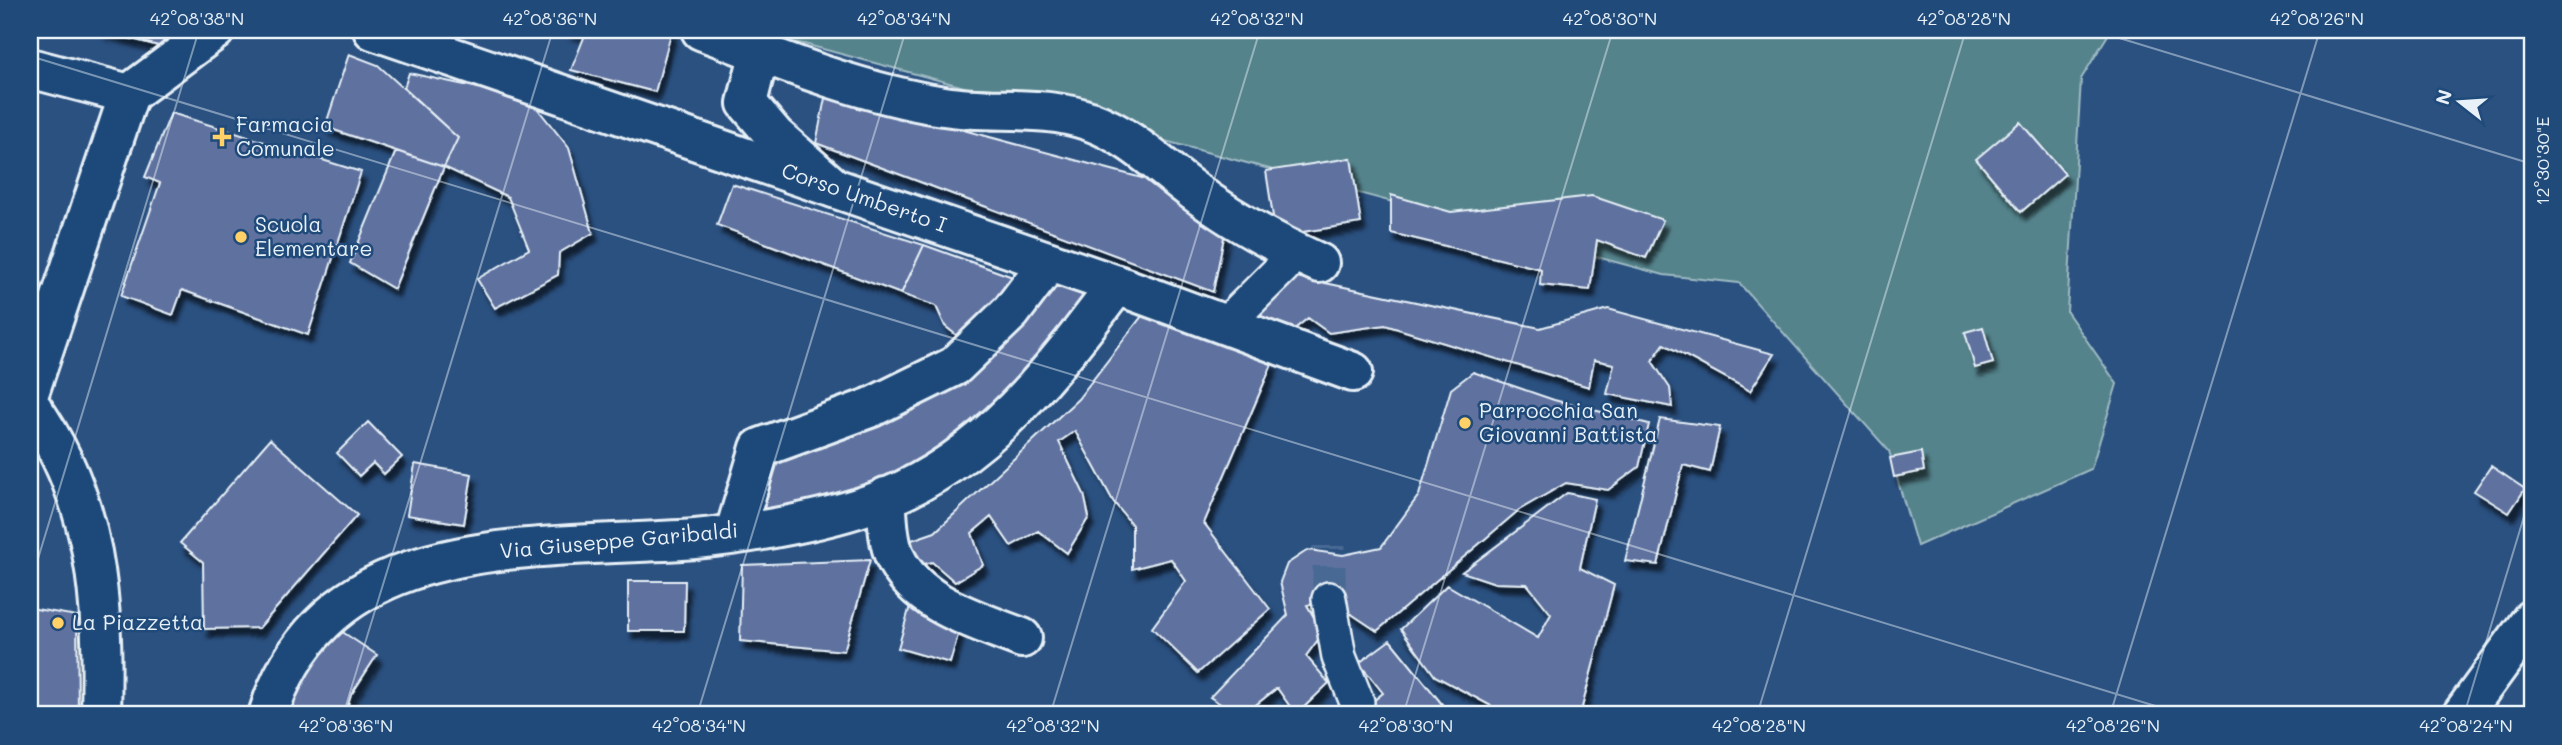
<svg xmlns="http://www.w3.org/2000/svg" width="2562" height="745" viewBox="0 0 2562 745" font-family="Mali,sans-serif">
<style>
.green{fill:#54838c;stroke:#9ebac2;stroke-width:2}
.building{fill:#5f719f;stroke:#e8f1f8;stroke-width:2;filter:url(#shadow)}
.lines{fill:none;stroke-linecap:round;stroke-linejoin:round}
.pedestrian-tunnel{stroke:#476993;stroke-width:33;stroke-dasharray:33 17;stroke-linecap:butt}
.pedestrian-casing{stroke:#e8f1f8;stroke-width:38}
.minor-casing{stroke:#e8f1f8;stroke-width:44}
.tertiary-casing{stroke:#e8f1f8;stroke-width:44}
.pedestrian{stroke:#1f4a7a;stroke-width:33}
.minor{stroke:#1f4a7a;stroke-width:38}
.tertiary{stroke:#1f4a7a;stroke-width:38}
.ticks{fill:none;stroke:#e8f1f8;stroke-width:2;stroke-opacity:0.45}
.poi-dot{fill:#ffd166;stroke:#1f4a7a;stroke-width:2.5}
.labels{text-anchor:middle;stroke-width:5;stroke-linejoin:round;paint-order:stroke}
.poi-label{font-size:21px;fill:#e8f1f8;stroke:#1f4a7a;text-anchor:start}
.street-label{font-size:21px;fill:#e8f1f8;stroke:#1f4a7a}
.neatline{fill:none;stroke:#e8f1f8;stroke-width:2.5}
.ticks-label{font-size:18px;text-anchor:middle;fill:#e8f1f8}
</style>
<defs>
<filter id="shadow"><feDropShadow dx="4.5" dy="8" stdDeviation="2" flood-color="#0009"/></filter>
</defs>
<rect width="100%" height="100%" fill="#2b5181"/>
<filter id="ink" filterUnits="userSpaceOnUse"><feTurbulence type="fractalNoise" baseFrequency=".0143" numOctaves="2"/><feDisplacementMap in="SourceGraphic" scale="14" xChannelSelector="R" yChannelSelector="G"/><feConvolveMatrix kernelMatrix="1 2 1 2 8 2 1 2 1" color-interpolation-filters="sRGB"/></filter>
<g filter="url(#ink)">
<path class="green" d="M724 30H2111L2081 79 2067 312 2117 384 2091 469 1917 546 1889 451 1739 283 1664 275 804 44Z"/>
<path class="building" d="M99 30H166L162 47Z
M565 30H672L655 92 571 70 585 35Z
M349 54 378 65 458 138 444 167 325 127Z
M409 73 488 90 537 108 569 148 593 233 559 253 558 275 495 308 477 279 529 249 508 197 444 167 458 138 404 88Z
M826 93 1153 181 1225 232 1213 292 816 143Z
M171 113 361 172 308 335 182 290 173 315 121 296 160 183 145 177Z
M2020 122 2065 174 2021 212 1976 159Z
M396 151 444 167 394 289 350 263Z
M1351 158 1361 223 1276 236 1266 171Z
M732 184 924 245 901 294 717 225Z
M1391 195 1451 212 1592 196 1663 220 1646 258 1597 240 1590 290 1540 285 1541 269 1391 233Z
M924 245 1021 280 960 338 945 326 936 306 901 294Z
M1287 275 1540 328 1608 309 1774 354 1750 391 1664 344 1652 361 1670 388 1672 407 1607 394 1614 364 1594 360 1589 387 1385 325 1329 333 1308 318 1292 331 1246 313Z
M1050 282 1090 297 988 414 940 457 843 498 755 514 769 463Z
M1142 316 1273 362 1204 523 1270 609 1198 673 1152 628 1186 581 1171 559 1132 569V525L1113 501 1075 431 1059 442 1084 494 1089 517 1067 553 1038 531 1011 546 991 517 972 533 983 565 955 582 932 562 911 567 897 545 935 532 1078 399Z
M1983 327 1993 363 1975 368 1965 332Z
M1473 372 1554 400 1649 424 1639 467 1608 490 1566 483 1519 510 1377 631 1329 599 1307 605 1323 633 1306 656 1329 683 1296 715 1277 688 1243 715H1237L1210 697 1288 615 1280 582 1287 564 1308 550 1343 555 1381 547 1419 495 1451 389Z
M1660 419 1720 427 1710 472 1683 465 1658 565 1625 561Z
M368 422 402 457 384 474 373 463 359 476 337 453Z
M270 439 357 515 259 628 204 629 203 562 180 543Z
M1921 452 1924 471 1894 477 1890 458Z
M415 464 472 474 464 524 407 515Z
M2491 466 2525 489 2509 513 2474 491Z
M1567 493 1595 499 1580 568 1614 585 1580 715H1508L1435 676 1401 629 1447 585 1538 638 1551 614 1527 584 1495 583 1462 572Z
M870 560 844 651 740 641 742 565Z
M628 581H685L684 631H628Z
M910 606 962 621 950 663 898 648Z
M30 608 77 616 78 715H30Z
M332 625 377 655 351 695 345 715H286Z
M1390 640 1442 704 1430 715H1356L1383 693 1359 663Z
M1461 706 1472 715H1451Z"/>
<g class="lines">
<path class="pedestrian-tunnel" d="M1329 599V546"/>
<defs>
<path id="pedestrian" d="M1225 325 1283 267 1293 252
M1329 599 1339 657 1357 702"/>
<path id="minor" d="M701 30C779 60 861 93 944 106 993 114 1042 104 1090 121 1129 135 1159 165 1191 189 1230 219 1274 243 1319 263
M760 51 747 103 775 136 834 188
M30 390 129 94
M30 405C98 500 104 601 101 715
M886 497C888 517 887 539 895 557 917 605 977 620 1022 638
M735 532 760 448 872 407 955 366 1011 312 1049 262
M268 715C326 526 539 551 695 539 751 534 835 519 886 498 989 456 1053 370 1117 285
M2462 715 2532 619"/>
<path id="tertiary" d="M373 30 1117 285 1353 372
M30 68 129 94 215 30"/>
</defs>
<use href="#pedestrian" class="pedestrian-casing"/>
<use href="#minor" class="minor-casing"/>
<use href="#tertiary" class="tertiary-casing"/>
<use href="#pedestrian" class="pedestrian"/>
<use href="#minor" class="minor"/>
<use href="#tertiary" class="tertiary"/>
</g>
</g>
<path class="ticks" d="M2093 30 2532 164M30 56 2185 715M30 585 199 30M30 714 34 715M343 715 553 30M697 715 906 30M1050 715 1260 30M1403 715 1613 30M1757 715 1966 30M2110 715 2320 30M2464 715 2532 490"/>
<g class="poi-dot">
<path d="M218.5 126.5h7v7h7v7h-7v7h-7v-7h-7v-7h7z"/>
<circle cx="241" cy="237" r="7"/>
<circle cx="1465" cy="423" r="7"/>
<circle cx="58" cy="623" r="7"/>
</g>
<g class="labels">
<g class="poi-label">
<text x="236" y="132">Farmacia<tspan x="236" dy="24">Comunale</tspan></text>
<text x="255" y="232">Scuola<tspan x="255" dy="24">Elementare</tspan></text>
<text x="1479" y="418">Parrocchia San<tspan x="1479" dy="24">Giovanni Battista</tspan></text>
<text x="72" y="630">La Piazzetta</text>
</g>
<g class="street-label">
<text transform="translate(864 198) rotate(19)" y="7">Corso Umberto I</text>
<text transform="translate(619 541) rotate(-5)" y="7">Via Giuseppe Garibaldi</text>
</g>
</g>
<rect width="2562" height="745" fill="none" stroke="#1f4a7a" stroke-width="77"/>
<g transform="translate(2460 102) rotate(287)" stroke="#1f4a7a" stroke-width="5" paint-order="stroke">
<path d="M0-5L12 26L0 18L-12 26Z" fill="#e8f1f8"/>
<text y="-10" font-size="19" font-weight="bold" text-anchor="middle" fill="#e8f1f8">N</text>
</g>
<rect x="38" y="38" width="2486" height="668" class="neatline"/>
<g class="ticks-label">
<text x="197" y="25">42°08'38"N</text>
<text x="550" y="25">42°08'36"N</text>
<text x="904" y="25">42°08'34"N</text>
<text x="1257" y="25">42°08'32"N</text>
<text x="1610" y="25">42°08'30"N</text>
<text x="1964" y="25">42°08'28"N</text>
<text x="2317" y="25">42°08'26"N</text>
<text transform="translate(2543 161) rotate(-90)" y="6">12°30'30"E</text>
<text x="346" y="732">42°08'36"N</text>
<text x="699" y="732">42°08'34"N</text>
<text x="1053" y="732">42°08'32"N</text>
<text x="1406" y="732">42°08'30"N</text>
<text x="1759" y="732">42°08'28"N</text>
<text x="2113" y="732">42°08'26"N</text>
<text x="2466" y="732">42°08'24"N</text>
</g>
</svg>
